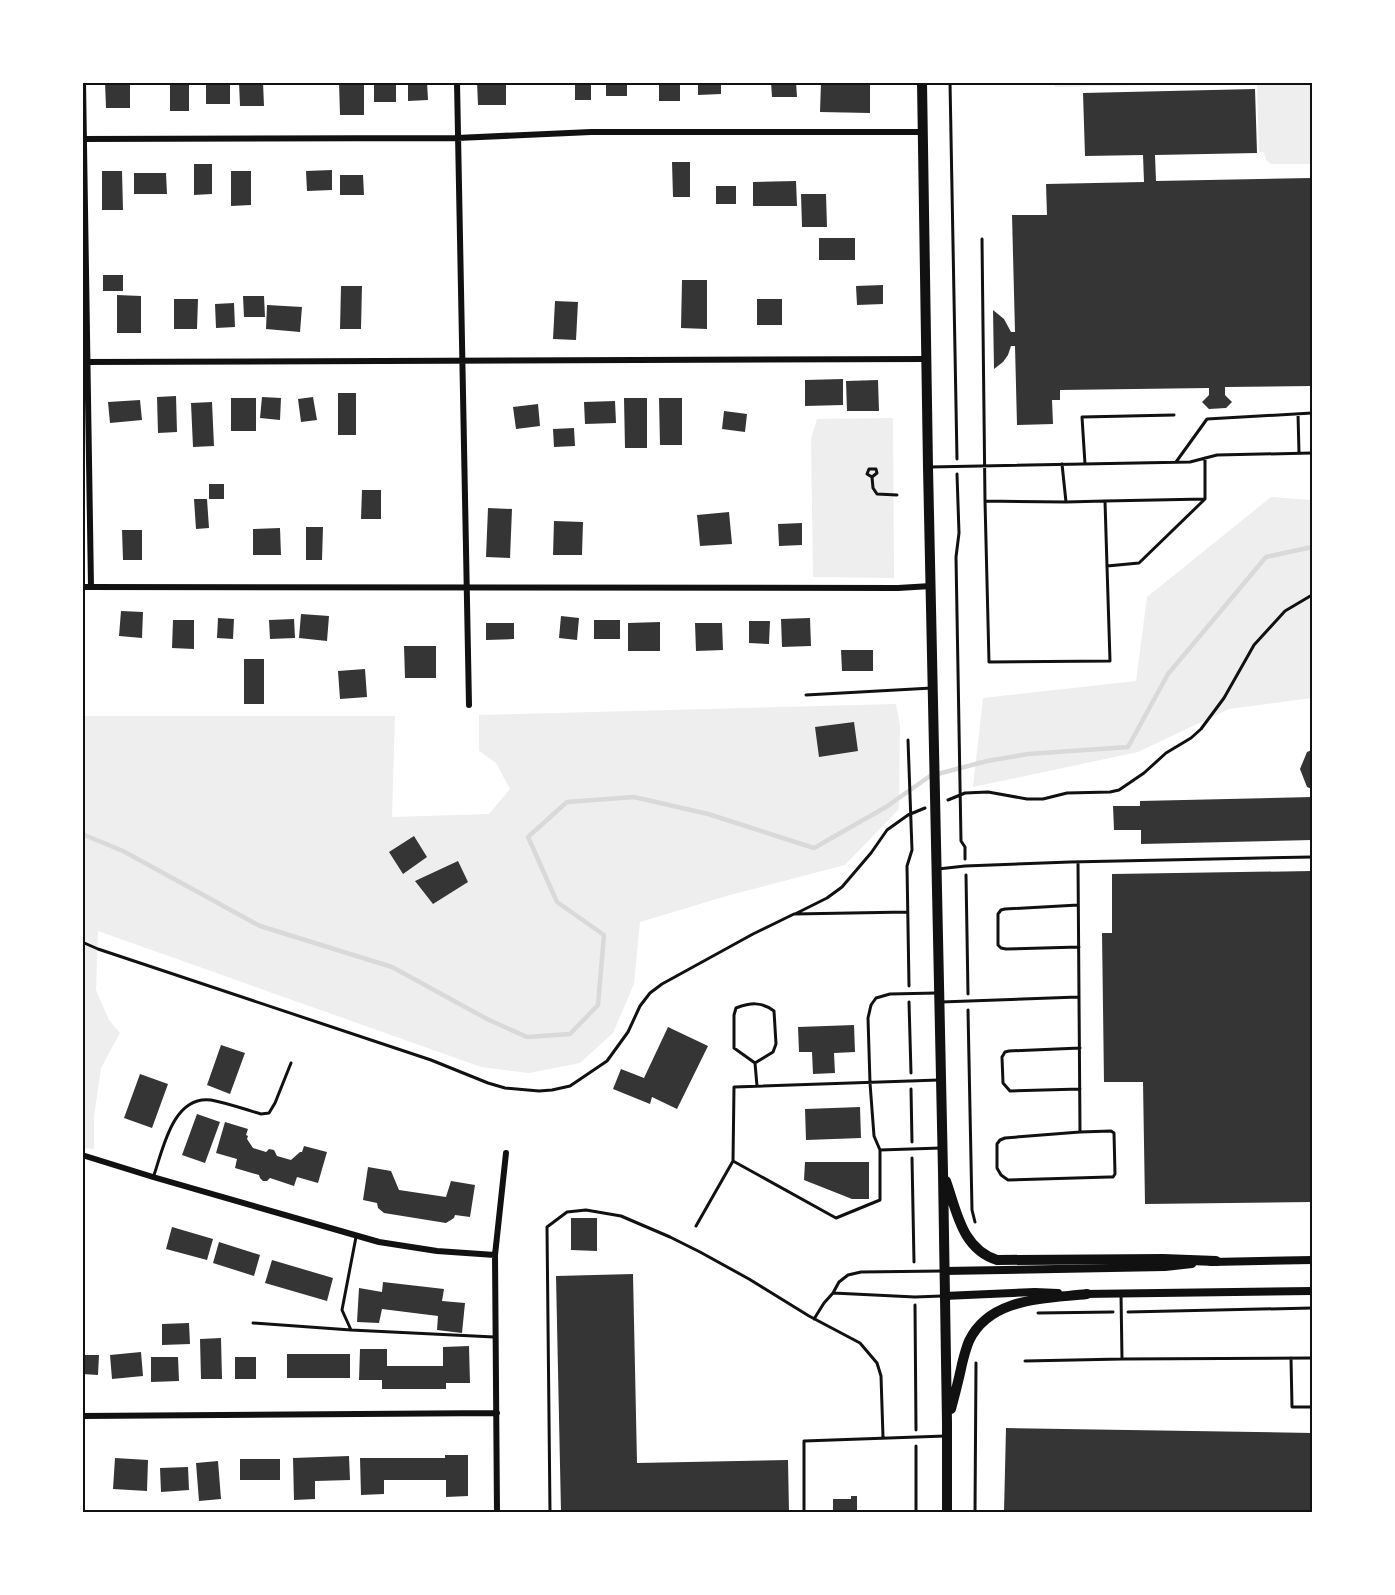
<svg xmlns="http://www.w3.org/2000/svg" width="1395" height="1595" viewBox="0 0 1395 1595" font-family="Barlow,sans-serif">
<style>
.green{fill:#eee}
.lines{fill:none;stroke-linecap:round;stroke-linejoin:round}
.stream{stroke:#d9d9d9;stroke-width:4.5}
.building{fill:#353535}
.path{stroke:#111;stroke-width:3}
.service{stroke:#111;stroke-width:3}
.minor{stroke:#111;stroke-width:6}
.tertiary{stroke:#111;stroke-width:8}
.primary{stroke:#111;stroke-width:10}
.neatline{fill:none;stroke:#111;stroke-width:2}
</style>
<rect width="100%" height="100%" fill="#fff"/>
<path class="green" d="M1055 83H1312V164H1271L1266 160 1264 152H1259L1257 83 1055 87Z
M893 418 894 578 813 577 811 439 817 419Z
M1271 497 1312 500V698L1229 709 1138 752 973 787 983 698 1136 681 1147 597Z
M896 704 900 725 899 809 845 865 730 895 640 922 634 984 613 1033 580 1063 529 1073 481 1067 98 931 96 990 109 1020 120 1033 101 1068 94 1117V1149L82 1148V716H395L392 817 489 814 510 789 496 763 479 751V715Z"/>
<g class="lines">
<path class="stream" d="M82 834 123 851 260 926 392 967 487 1019 527 1037 570 1034 598 1005 604 935 557 902 528 837 567 802 634 797 708 814 814 848 886 807 930 776 987 761 1028 754 1128 747 1168 674 1266 557 1312 547"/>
</g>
<path class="building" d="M105 82H130V108H106Z
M170 82H189V111H170Z
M206 82H230V104H206Z
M239 82H263L264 106H240Z
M339 82H364V115H340Z
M374 82H396V102H374Z
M408 82H427L428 100 408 101Z
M477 82H506V105H478Z
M575 82H591V100H575Z
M606 82H627V96H606Z
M659 82H680V101H659Z
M698 82H721V94L698 95Z
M771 82H796L797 97H772Z
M821 82H870V113L820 112Z
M1255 89 1257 153 1155 155 1156 181 1312 178V386L1225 387V395L1232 402 1226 408 1209 409 1202 402 1209 395V388L1060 390V400H1052L1053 424 1017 425 1015 346H1011L1008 355 1003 362 994 369 993 310 1004 319 1011 332H1015L1012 215H1047L1046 184 1144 182 1143 155 1085 156 1083 93Z
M672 162H690V197H673Z
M194 164H212V194L194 195Z
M332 170V190L307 191 306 171Z
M102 171H122L123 210H102Z
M231 171H251V205L231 206Z
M134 173H166L167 194H134Z
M340 175H363L364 195H340Z
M796 181 797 206H753V182Z
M716 186H736V204H716Z
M801 194H826L827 227H802Z
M819 238H855V260H819Z
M103 275H123V291H103Z
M682 280H707V329L681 328Z
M883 285V304L857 305 856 286Z
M341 286H362L361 329H340Z
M117 295 141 296V333H117Z
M243 296H264L265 317H244Z
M174 299H198L197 329H174Z
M757 299H782V325H757Z
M555 301 578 302 576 340 553 339Z
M234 303 235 327 216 328 215 304Z
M267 305 302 307 300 332 266 329Z
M843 379V405L805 406V380Z
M878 380 879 411H847L846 381Z
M338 393H356V435H338Z
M176 396 177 432 158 433 157 397Z
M262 397 281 398 280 420 260 418Z
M313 397 317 420 301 422 298 399Z
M231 398H256V431H231Z
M624 398H647V448H625Z
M659 398H682V445H660Z
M140 400 142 420 110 423 108 402Z
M615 401 616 423 585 424 584 402Z
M212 402 214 446 193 447 191 403Z
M538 404 540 426 516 429 513 407Z
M724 411 747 414 745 432 722 429Z
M574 428 575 446 554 447 553 429Z
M209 484H224V499H209Z
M362 490H381V519H361Z
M194 499H207L209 528 196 529Z
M488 508 512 509 510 558 486 557Z
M729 512 732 544 700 546 697 515Z
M554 521 583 522 582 555H553Z
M802 523V545L779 546 778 524Z
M306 527H323L322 560H306Z
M280 528 281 555H253V529Z
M122 530H142V560H123Z
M121 611 143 612 142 638 119 636Z
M301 614 329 616 327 641 299 638Z
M561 616 579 618 577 640 559 638Z
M218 618 234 619 233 639 217 638Z
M810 618 811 646 782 647 781 619Z
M294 619 295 638 270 639 269 620Z
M173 620H194V649L172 648Z
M594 620H620V639H594Z
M749 621H770L769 644 749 643Z
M660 622V651H628V623Z
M486 623H514V639L486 640Z
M695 623H722L723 650 696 651Z
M404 646H436V678H405Z
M841 650H873V671H842Z
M244 659H264V704H244Z
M365 669 367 697 340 699 338 671Z
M854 722 858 751 819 757 815 727Z
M1312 750V789L1307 787 1300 769 1307 752Z
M1312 797V840L1141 844V830H1114L1113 806H1140V801Z
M414 836 427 857 403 874 389 852Z
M458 861 468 882 433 904 415 881Z
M1312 871V1202L1145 1204 1143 1082H1104L1102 933H1112V874Z
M854 1025 855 1052 834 1053 835 1073 813 1074 812 1052H799L798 1027Z
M668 1027 708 1046 677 1109 652 1097 650 1104 613 1089 621 1069 644 1078Z
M221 1045 245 1053 230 1094 207 1085Z
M140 1074 168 1084 152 1128 124 1118Z
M860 1107 861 1138 806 1140 805 1109Z
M197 1114 220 1122 205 1163 182 1155Z
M225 1122 248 1129 246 1135 248 1136 247 1139 253 1148 266 1152 269 1149 274 1150 277 1156 291 1160 300 1152H302L304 1146 327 1152 318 1183 297 1177 294 1186 270 1178 267 1181H263L260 1178 259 1175 235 1168 237 1159 216 1153Z
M805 1162H869V1199H852L804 1180Z
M368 1167 391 1171 399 1190 446 1197 451 1181 475 1185 470 1217 455 1215 454 1218 446 1223 384 1213 378 1208 377 1203 363 1200Z
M571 1218H597V1251L571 1250Z
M172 1227 213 1239 207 1260 166 1249Z
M219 1242 260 1255 254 1276 213 1263Z
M272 1260 333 1278 327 1301 265 1283Z
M633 1274 637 1463 788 1460 789 1512H561L556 1276Z
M383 1282 444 1289 442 1301 465 1303 462 1333 437 1330 438 1316 382 1309 379 1323 357 1322 359 1288 382 1292Z
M189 1323 190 1344 162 1345V1324Z
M221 1338 222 1379H201L200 1339Z
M469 1346 470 1383H446V1389H382V1380H359L360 1349H387V1366H443V1347Z
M141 1352 143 1376 112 1379 110 1355Z
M287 1354H350V1378H287Z
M82 1355H99L98 1375 82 1374Z
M151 1357H178L179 1381 151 1382Z
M235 1357H256V1379H235Z
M1006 1428 1312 1433V1512H1004Z
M445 1455H468V1496L446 1497V1480H384V1494L361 1495 360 1458H445Z
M349 1456 350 1480 315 1481V1499L294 1500 293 1458Z
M115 1458 148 1460 147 1491 113 1489Z
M240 1459H280V1480H240Z
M218 1461 221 1499 199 1501 196 1463Z
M188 1467 189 1490 161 1492 160 1468Z
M851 1496H857V1512H833V1499H851Z"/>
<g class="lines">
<path class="path" d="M950 82 957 459
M957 474 959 533 956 557 961 841 965 847V859
M872 477 877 473 876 469H869L867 474 872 477 873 488 877 494 897 495
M908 740 912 850 907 866 909 986
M948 800 965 793 988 792 1027 799H1043L1067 793 1110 792 1119 790 1144 773 1166 753 1191 738 1201 729 1224 698 1254 645 1285 611 1312 595
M966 875 968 994
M795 914 827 898 842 887 871 853 887 830 908 815 925 808
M82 942 98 949 431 1060 488 1083 505 1088 539 1091 552 1090 570 1086 607 1061 628 1032 640 1006 650 993 662 984 753 934 794 914 907 912
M909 1002 911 1073
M968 1010 972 1210 975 1222
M911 1089 912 1142
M912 1158 914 1262
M915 1305 916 1430
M1128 1312 1312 1308
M1038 1313 1113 1312
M916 1512V1446
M975 1512 976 1363"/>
<path class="service" d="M982 239 985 501 989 662 1110 661 1107 566 1139 563 1205 499V458
M1298 414 1299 453
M1176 462 1207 419 1312 413
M1062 464 1066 502 1105 501 1107 566
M1085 464 1082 417 1174 415
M930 467 1190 462 1217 455 1312 453
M985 501 1066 502
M1105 501 1205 499
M806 695 932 688
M1078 862 1080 1132 1111 1131 1114 1133 1115 1174 1113 1177H1109L1008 1180 1001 1175 997 1168V1144L1000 1140 1005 1138 1080 1132
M938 869 965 866 1070 862 1312 857
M1078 905 1005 909 1001 910 998 914V945L1001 948 1006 949 1079 947
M941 1002 1078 997
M1080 1048 1009 1051 1005 1052 1002 1057 1003 1083 1010 1091 1080 1089
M755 1063 734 1048V1015L736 1008C750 1003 761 1001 774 1011L776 1044 773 1052 755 1063 757 1086
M880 1150 874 1136 870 1083 868 1018 871 1005 876 998 890 994 937 993
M733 1161 836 1218 880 1200V1150L941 1148
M154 1175C163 1149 173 1095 211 1100 227 1103 244 1109 261 1114L269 1113 275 1103 291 1063
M696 1226 733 1161 734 1087 939 1080
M356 1237 342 1310 351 1330 494 1337
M833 1293 915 1297 942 1296
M1121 1294 1122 1359 1312 1358
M814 1319 824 1303 833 1293 839 1282 848 1275 861 1272 942 1271
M253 1323 351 1330
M1291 1358 1292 1407H1312
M1025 1361 1122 1359
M550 1512 547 1227 567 1212 586 1210 621 1216 670 1237 700 1252 749 1279 809 1316 860 1343 877 1363 881 1376 883 1437
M804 1512V1441L945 1436"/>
<path class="minor" d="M83 82 91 587
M457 82 469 705
M82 139 457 138 591 132H924
M82 362 927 359
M82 587 898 588 931 586
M82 1155 153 1177 379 1242 437 1251 495 1255
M82 1416 497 1413
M497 1512 495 1255 506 1153"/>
<path class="tertiary" d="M1211 1262 1312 1260
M944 1271 1165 1267 1192 1264
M1083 1294 1312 1291
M944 1296 1035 1292 1058 1293"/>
<path class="primary" d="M922 82 928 467 943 1172 947 1423V1512
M946 1181C957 1212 962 1249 997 1260L1163 1259 1216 1261
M951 1409C955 1394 959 1379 962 1364 964 1356 966 1348 969 1341 990 1297 1045 1299 1087 1294"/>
</g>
<rect width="1395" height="1595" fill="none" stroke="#ffffff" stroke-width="168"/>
<rect x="84" y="84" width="1227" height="1427" class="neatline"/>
</svg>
